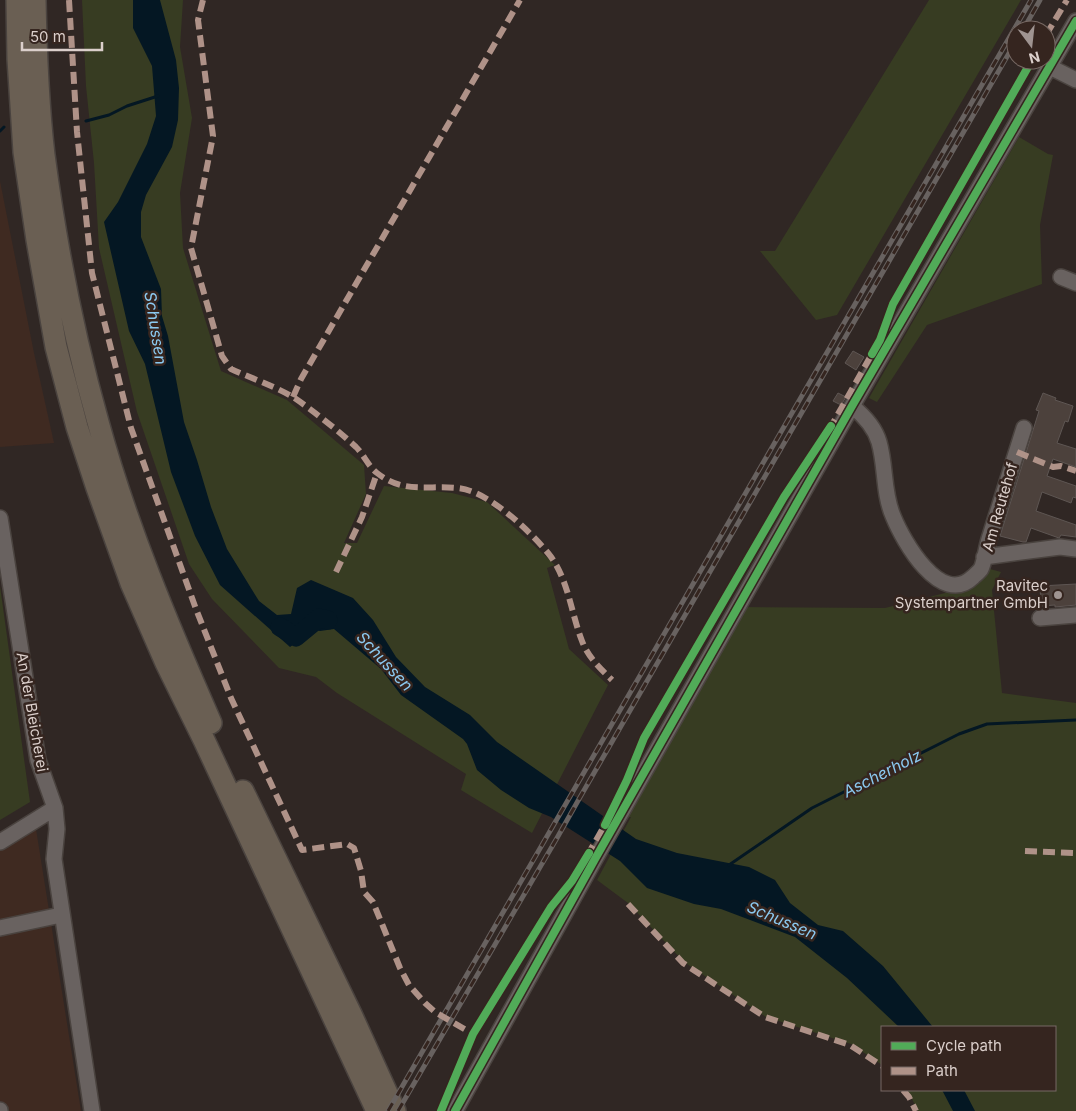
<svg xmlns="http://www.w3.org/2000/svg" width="1076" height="1111" viewBox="0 0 1076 1111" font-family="Inter,sans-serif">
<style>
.built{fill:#3f2a21}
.green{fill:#373c22}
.water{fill:#041723}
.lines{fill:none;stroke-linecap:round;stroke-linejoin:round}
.stream{stroke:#041723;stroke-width:3}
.river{stroke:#041723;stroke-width:19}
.building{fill:#4c413c;stroke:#5e5653}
.minor-casing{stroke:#4a433f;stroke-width:18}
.highway-casing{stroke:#4a433f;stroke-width:24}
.minor{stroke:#696260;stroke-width:15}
.highway{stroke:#6a5f53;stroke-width:21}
.rail-casing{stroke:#686260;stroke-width:5}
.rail{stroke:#35251f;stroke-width:3;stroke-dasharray:9;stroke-linecap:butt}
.quiet{stroke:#af9288;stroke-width:6;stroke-dasharray:12 6;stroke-linecap:butt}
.cycleway-casing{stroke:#35251f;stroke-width:11}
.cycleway{stroke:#51ab58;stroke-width:8}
.poi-dot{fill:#9f9491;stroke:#35251f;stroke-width:2}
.labels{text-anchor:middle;stroke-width:5;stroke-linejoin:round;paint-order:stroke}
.street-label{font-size:15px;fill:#dbcfcb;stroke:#35251f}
.poi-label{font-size:15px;fill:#dbcfcb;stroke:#35251f;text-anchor:end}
.water-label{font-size:16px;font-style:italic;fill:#8bc9f0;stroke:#35251f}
</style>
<rect width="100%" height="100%" fill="#302724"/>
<path class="built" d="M0 181 34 353 54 443 0 447Z
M36 829 81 1111H0V851Z"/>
<path class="green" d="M82 0H183L180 47 192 118 180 193 183 248 221 371 287 400 364 465 366 494 344 543H357L384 486 452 493 487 502 555 565 547 568 569 649 608 685 532 833 461 790 466 774 337 693 316 677 279 668 212 599 189 564 137 412 99 248 94 163 86 86Z
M929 0H1021L837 315 816 320 760 251H775Z
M1019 137 1048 154 1053 155 1040 225 1042 284 927 325 877 402 869 398Z
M990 569 1001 572 992 590 1002 693 1076 703V1111H918L910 1095 905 1090H1055V1027H882V1065L851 1044 766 1017 684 962 628 903 597 880 631 817 618 818 738 607 885 608 973 586Z
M0 586 30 802 0 820Z"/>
<path class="water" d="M133 0H160L176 60 179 88 178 120 172 147 146 195 141 212V237L161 289 162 316 168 336 184 422 197 460 211 507 227 549 259 601 277 615 291 614 297 588 311 580 353 598 373 620 396 657 425 687 470 715 497 742 636 839 677 853 749 867 775 880 790 903 818 925 843 931 883 966 933 1027H899L847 978 795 937 721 909 694 904 647 888 620 861 551 817 529 808 501 790 477 770 467 744 463 739 401 695 381 669 334 629 320 631 302 626 301 639 290 647 220 585 195 536 171 472 145 364 129 331 104 222 118 202 147 144 156 116 152 66 133 28Z
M942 1090H964L975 1111H953Z"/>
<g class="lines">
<path class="stream" d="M86 121 109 115 127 106 158 96
M0 131 4 127
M729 865 812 808 959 734 987 724 1076 720"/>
<path class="river" d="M280 627 296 637 319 618 328 620"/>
</g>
<path class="building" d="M853 351 864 357 856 370 845 363Z
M838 393 846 397 841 405 833 401Z
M1043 393 1056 398 1055 400 1073 406 1068 422 1065 421 1057 443 1076 449V467L1053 459 1047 476 1076 486V498L1073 497 1071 503 1042 492 1036 511 1076 525V537L1061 535 1059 538 1031 528 1026 542H1023L1000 536 1039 411 1036 410Z
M1076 584V605L1055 607V605L1041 606 1040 586Z"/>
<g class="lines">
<defs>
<path id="minor" d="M1050 67 1076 80
M1061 277 1076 283
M852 406C863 415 875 428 879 442 886 466 883 493 893 516 903 541 941 608 973 577 975 575 979 572 981 569 984 564 987 544 990 536 1001 500 1013 464 1024 428
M0 518 38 760 55 808 57 829 54 859 92 1111
M984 557 1060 547 1076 549
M1040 618 1076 615
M0 842 55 808
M0 928 61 915
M0 1110V1111
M455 1111 595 859 852 406 1076 21"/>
<path id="highway" d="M17 0 18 59 24 152 37 240 56 347 77 427 97 488 131 583 166 663 204 740 377 1111
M35 0C36 51 38 104 44 155 56 245 73 334 98 422 126 525 168 625 211 723
M243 791 351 1014 395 1111"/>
</defs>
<use href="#minor" class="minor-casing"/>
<use href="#highway" class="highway-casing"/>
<use href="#minor" class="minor"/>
<use href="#highway" class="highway"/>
<defs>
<path id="rail" d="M1023 30 1040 0
M388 1111 1031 0
M398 1111 557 838 579 799 1016 41"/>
</defs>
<use href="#rail" class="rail-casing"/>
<use href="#rail" class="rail"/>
<path class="quiet" d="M69 0 77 132 92 273 131 428 196 609 231 698 302 850 347 844 354 848 361 871 364 892 373 902 400 968 409 985 425 1003 435 1012 473 1034
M203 0 198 20 213 136 191 248 222 356 231 369C251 378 274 386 293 397 311 409 340 432 356 447 364 455 368 466 377 473 404 494 427 485 457 488 487 490 529 530 548 553 568 577 571 613 582 641 588 657 600 668 612 680
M1046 35 1067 0
M293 397 301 379 520 0
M829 430 873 352
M1017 452 1053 467 1061 466 1076 471
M336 572 362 517 377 473
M1025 851 1076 853
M587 856 607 821
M628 904 683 963 765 1017 850 1045 882 1066
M903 1090 909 1097 916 1111"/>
<defs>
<path id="cycleway" d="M872 354 880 340 893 304 1032 60
M605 825 627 780 644 738 784 497 831 426
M441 1111 473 1034 551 907 572 881 589 853
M455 1111 595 859 852 406 1076 21"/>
</defs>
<use href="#cycleway" class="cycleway-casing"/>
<use href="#cycleway" class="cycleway"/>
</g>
<circle class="poi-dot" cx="1058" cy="595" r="5"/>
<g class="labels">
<g class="street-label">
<text transform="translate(1000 507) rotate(-74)" y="5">Am Reutehof</text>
<text transform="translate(32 712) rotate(80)" y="5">An der Bleicherei</text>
</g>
<g class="poi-label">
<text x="1048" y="591">Ravitec<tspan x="1048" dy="17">Systempartner GmbH</tspan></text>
</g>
<g class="water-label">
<text transform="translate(156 328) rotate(81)" y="6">Schussen</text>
<text transform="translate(385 661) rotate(47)" y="6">Schussen</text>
<text transform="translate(882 773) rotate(-27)" y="6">Ascherholz</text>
<text transform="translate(782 920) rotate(23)" y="6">Schussen</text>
</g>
</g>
<rect x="881" y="1026" width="175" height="65" fill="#35251f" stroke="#776964"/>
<rect x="891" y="1042" width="25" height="8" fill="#51ab58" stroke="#776964"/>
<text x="926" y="1051" font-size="15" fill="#dbcfcb">Cycle path</text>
<rect x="891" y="1067" width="25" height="8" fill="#af9288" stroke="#776964"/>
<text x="926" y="1076" font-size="15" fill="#dbcfcb">Path</text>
<g transform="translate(1031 45) rotate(165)"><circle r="24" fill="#35251f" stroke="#776964"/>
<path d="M0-4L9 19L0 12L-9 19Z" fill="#9f9491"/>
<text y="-8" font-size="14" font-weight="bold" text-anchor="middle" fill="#dbcfcb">N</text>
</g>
<path d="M22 42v8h80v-8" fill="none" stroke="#dbcfcb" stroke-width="2.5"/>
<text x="30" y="42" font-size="15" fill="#dbcfcb" stroke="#35251f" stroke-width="4" paint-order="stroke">50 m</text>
</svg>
